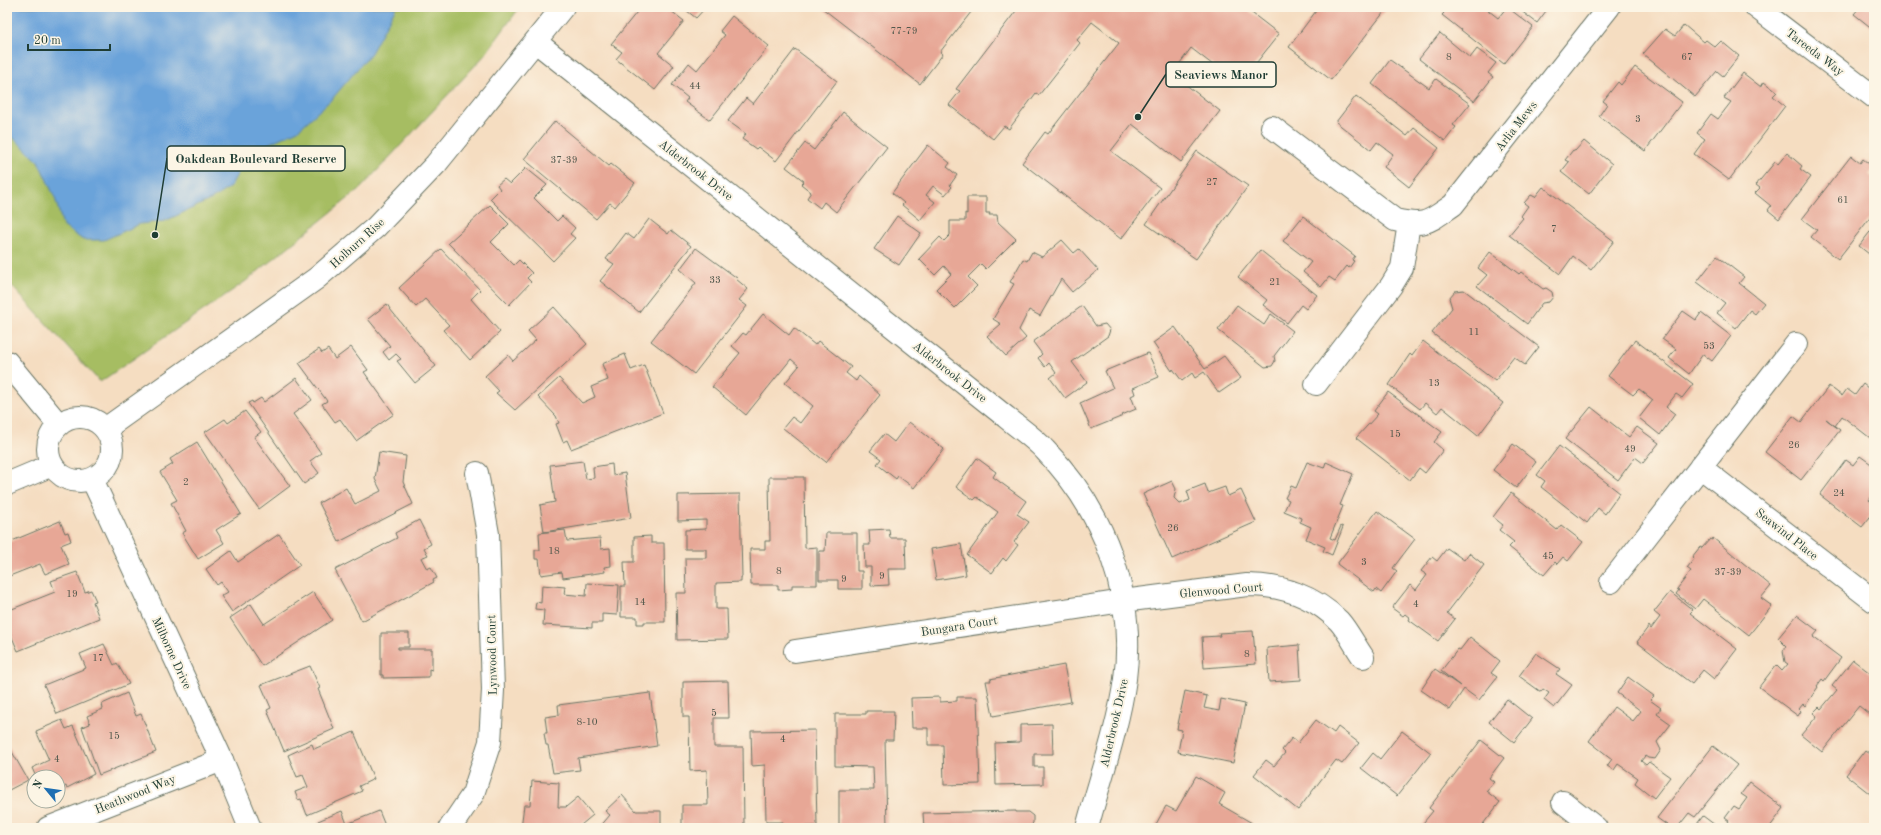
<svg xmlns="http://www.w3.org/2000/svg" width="1881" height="835" viewBox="0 0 1881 835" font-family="'Old Standard TT',serif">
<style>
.green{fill:#a6bd62;stroke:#627d4b}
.water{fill:#6ba3da;stroke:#457087}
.building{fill:#e7a796}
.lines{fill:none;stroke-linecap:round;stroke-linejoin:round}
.street-casing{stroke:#6a7565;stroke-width:24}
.secondary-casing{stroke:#6a7565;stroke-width:24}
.street{stroke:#fff;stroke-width:22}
.secondary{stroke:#fff;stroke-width:22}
.labels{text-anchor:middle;stroke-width:4;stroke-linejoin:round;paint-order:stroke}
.number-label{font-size:10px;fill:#51584c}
.street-label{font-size:12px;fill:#1f3d34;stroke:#fcf5e5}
.leader{fill:none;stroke:#1f3d34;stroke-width:1.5}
.callout-dot{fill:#1f3d34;stroke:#fcf5e5;stroke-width:1.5}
.callout{fill:#fcf5e5;stroke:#1f3d34;stroke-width:1.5}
.callout-label{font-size:13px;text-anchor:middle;font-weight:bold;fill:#1f3d34}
</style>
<rect width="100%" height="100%" fill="#fcf5e5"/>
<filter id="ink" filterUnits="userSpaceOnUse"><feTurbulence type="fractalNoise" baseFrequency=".025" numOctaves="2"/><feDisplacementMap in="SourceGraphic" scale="8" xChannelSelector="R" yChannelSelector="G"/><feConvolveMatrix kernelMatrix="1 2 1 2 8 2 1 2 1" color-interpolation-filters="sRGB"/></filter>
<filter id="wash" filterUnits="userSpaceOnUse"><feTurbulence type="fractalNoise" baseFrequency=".012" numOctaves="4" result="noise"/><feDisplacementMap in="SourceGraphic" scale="16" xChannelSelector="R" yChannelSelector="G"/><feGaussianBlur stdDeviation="0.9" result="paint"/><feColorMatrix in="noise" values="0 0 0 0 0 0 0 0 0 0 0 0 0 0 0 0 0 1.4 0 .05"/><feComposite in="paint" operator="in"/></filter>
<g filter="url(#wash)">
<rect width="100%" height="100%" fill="#f5ddc1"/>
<path class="green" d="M7 7H520L484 56 360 189 246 281 100 382 7 281Z"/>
<path class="water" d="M8 7H396L371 53 332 99 298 130 268 144 246 159 230 187 212 199 165 221 140 224 104 240H83L63 226 55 198 38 161 7 132Z"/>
<g id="blocks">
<path class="building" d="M641 7H666L684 21 658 53 674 66 655 90 616 59 622 52 611 44Z
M682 7H706L696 18Z
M823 7H975L940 52 943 54 920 84 822 8Z
M1019 7H1244L1279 34 1239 85 1191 48 1172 74 1220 111 1181 162 1132 124 1111 151 1160 188 1121 239 1022 163 1045 132 1048 134 1119 43 1092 22 1077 40 1080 43 1039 95 1036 93 1009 129 1004 126 993 139 949 105 960 91 956 89Z
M1319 7H1388L1331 80 1289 47Z
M1440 7H1484L1498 18 1507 7 1533 27 1504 64 1442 15 1444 13Z
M1516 7H1549L1537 23Z
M1860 7H1874V30L1854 14Z
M732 16 769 46 710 120 685 102 688 98 672 85 689 63 697 70 725 35 720 31Z
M1684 25 1704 42 1706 40 1715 47 1721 41 1739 56 1723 76 1717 71 1695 97 1643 54 1665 29 1675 36Z
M1440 33 1470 58 1477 49 1496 63 1488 73 1493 77 1474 101 1419 59Z
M795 49 837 81 776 161 758 147 756 149 742 139 746 134 728 121 746 98 753 104Z
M1390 60 1429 88 1436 79 1470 104 1453 125 1456 127 1445 141 1372 84Z
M1635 67 1682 102 1645 151 1599 116 1607 104 1603 101 1618 82 1621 85Z
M1743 73 1761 87 1764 82 1777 92 1773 96 1785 106 1729 180 1694 154 1705 139 1697 133 1711 114 1718 119 1731 102 1724 98Z
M1356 96 1407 136 1414 128 1439 148 1409 187 1384 167 1393 154 1377 142 1371 150 1336 122Z
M843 112 887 147 836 212 824 202 820 208 807 198 811 192 801 184 804 181 786 167 805 143 814 150Z
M555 121 609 166 611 164 635 183 615 207 610 203 596 219 524 159Z
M1584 141 1612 164 1589 194 1561 172 1569 162 1565 160 1573 150 1575 151Z
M928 145 950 163 947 167 957 175 950 185 952 187 945 195 933 186 926 195 935 202 920 220 902 205 904 203 892 193Z
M1197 151 1248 186 1196 259 1146 224Z
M1787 153 1802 166 1800 169 1811 177 1779 219 1768 210 1771 206 1755 193 1760 188 1756 185 1775 162 1778 164Z
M1851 156 1860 163 1863 159 1874 168 1869 175 1874 178V215L1873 214 1838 259 1811 237 1817 230 1802 219Z
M526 168 547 185 534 198 557 221 562 216 575 228 570 234 575 238 553 261 490 199 500 189 497 185 504 179 510 184Z
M1543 187 1614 241 1591 270 1573 256 1560 274 1509 235 1523 218 1521 216 1528 206 1524 203 1531 195 1535 197Z
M967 197H986V213H990L989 215H997L998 222 1016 239 986 269 981 264 968 277 977 286 955 308 936 289 951 274 944 266 935 275 919 259 940 237 944 241 950 235V221H965V213L967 214Z
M490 205 509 224 491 242 514 265 519 260 532 273 527 278 531 282 509 305 448 243Z
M897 216 921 233 899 265 874 249Z
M1303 216 1355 256 1352 260 1354 261 1349 268 1347 266 1335 281 1329 277 1321 287 1303 272 1311 262 1283 241Z
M649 219 668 234 671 230 691 246 639 312 600 281 614 264 606 259 626 233 634 239Z
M1874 222V258L1859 246 1873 228 1871 226Z
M1062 240 1074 253 1079 249 1098 270 1072 292 1061 279 1040 316 1029 310 1019 330 1026 338 1006 356 987 336 1001 324 993 319 1014 284 1010 282 1023 259 1027 261 1032 252 1042 257Z
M696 248 737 278 736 279 748 289 739 300 747 306 694 374 651 341 696 283 680 269Z
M441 249 480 290 471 299 500 332 470 360 443 330 449 325 425 299 416 307 399 288Z
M1260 250 1317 295 1306 309 1301 305 1287 323 1263 305 1267 300 1238 277Z
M1490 252 1519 274 1521 272 1543 289 1546 288 1552 292 1553 297 1549 302 1542 303 1527 324 1477 286 1487 275 1478 268Z
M1717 256 1744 277 1739 283 1764 303 1755 314 1750 310 1736 328 1717 313 1725 303 1697 282Z
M1464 290 1539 347 1525 365 1514 357 1495 381 1432 333 1452 308 1449 298 1455 291Z
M387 304 390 309 436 366 415 383 397 361 401 359 396 354 389 360 383 352 390 346 368 319Z
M1237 305 1264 325 1271 314 1293 331 1274 356 1275 361 1272 366 1265 367 1218 330Z
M1082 306 1096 326 1105 324 1110 330 1108 336 1072 362 1087 382 1065 398 1050 378 1056 373 1049 363 1045 367 1038 358 1042 354 1033 342Z
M554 307 587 344 515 410 496 393 499 391 485 376 508 355 513 361 536 340 528 331Z
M1683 311 1696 320 1701 313 1731 336 1712 361 1703 354 1689 374 1669 358 1676 349 1662 339Z
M763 314 789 335 794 328 815 345 818 341 851 367 846 373 856 381 859 376 880 395 826 462 783 428 792 417 800 423 813 406 785 383 799 366 791 359 746 415 712 387 740 353 732 346 743 333 746 335Z
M1175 327 1205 369 1224 356 1241 378 1219 393 1204 372 1195 378 1192 373 1182 381 1173 369 1172 371 1153 343Z
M1635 340 1693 384 1682 398 1676 394 1666 407 1675 414 1660 435 1639 418 1653 400 1639 389 1633 395 1608 376Z
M1423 341 1503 403 1478 436 1442 407 1437 413 1425 403 1420 409 1389 385 1410 354 1412 356Z
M351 347 368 370 364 372 394 414 356 441 340 419 335 422 322 404 327 401 299 363 319 349 322 353 328 349 335 359Z
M1148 353 1159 377 1133 388 1135 394 1131 396 1136 409 1122 415 1123 416 1091 429 1080 403 1113 388 1105 371Z
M625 354 631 370 644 365 663 413 571 449 567 440 563 442 556 424 559 423 556 416 538 397 559 378 582 403 595 397 591 387 608 380 602 364Z
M296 378 312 400 293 414 321 453 310 461 319 473 304 484 248 403 252 401 253 403 261 398 264 402Z
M1863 384 1874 393V441L1842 416 1835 426 1826 419 1840 430 1801 480 1765 452 1793 416 1801 422 1829 386 1842 396 1847 389 1855 395Z
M1388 392 1442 432 1434 442 1443 450 1425 473 1419 468 1410 480 1356 438 1378 414 1374 411Z
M1591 407 1629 437 1637 427 1659 443 1643 463 1635 457 1618 480 1565 439Z
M245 411 261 432 254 437 290 486 259 509 205 432 225 419 228 423Z
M909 422 944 449 914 488 898 476 896 479 877 464 881 459 870 451 884 434 894 442Z
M197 442 241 514 216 530 224 543 198 559 182 533 186 531 171 503 177 500 160 472 173 464 170 459Z
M1513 444 1536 462 1516 488 1493 470Z
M1559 446 1620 493 1605 514 1598 508 1587 523 1541 487 1545 481 1537 475Z
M379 452 406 456 403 482 413 504 339 542 319 503 346 488 355 504 381 491 375 479Z
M1860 456 1874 466V494L1869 500 1874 504V512L1862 527 1820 495 1846 460 1853 465Z
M977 458 996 472 993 477 1026 501 1017 514 1029 522 1014 542 1018 545 1006 561 1003 558 992 573 967 555 998 512 977 497 974 500 956 487Z
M583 461 586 479 594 478 593 467 612 464 613 475 625 473 631 518 544 532 540 505 555 502 550 465Z
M1307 462 1324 468 1326 462 1353 474 1340 505 1343 506 1330 538 1335 540 1341 526 1343 527 1332 555 1323 551 1325 547 1306 539 1311 527 1300 522 1301 518 1284 511 1289 500 1285 498 1291 486 1296 488Z
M769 477H804L805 548 817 547V585H792V589L778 590V585H751L750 549H765V541H770Z
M1172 481 1176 489 1174 498 1180 504 1190 500 1187 491 1205 484 1208 493 1225 487 1228 496 1241 490 1256 522 1172 559 1143 494Z
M1511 493 1557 530 1561 525 1583 542 1568 561 1563 557 1557 564 1555 562 1544 575 1509 547 1514 542 1499 530 1503 525 1493 517Z
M740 494 742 577H741V582L716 583V609H727L728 639 677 640 676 593H686L685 558H706V549H685V530L706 529V520L678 521V495Z
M1377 511 1415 539 1393 568 1397 571 1381 593 1376 589 1374 592 1337 564Z
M419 520 431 544 424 548 428 555 421 558 427 569 431 567 437 578 433 580 434 582 362 621 335 570 397 538 395 533Z
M60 521 65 533 68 532 71 541 61 545 69 564 45 574 40 564 7 577V543Z
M889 529 890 538H905L906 569H888L889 585 871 586V567H865L864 545H870L869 530Z
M565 530 567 541 600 538 601 549 610 548 611 566 604 567 605 572 563 578 562 572 541 575 539 559H535V550H540L539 533Z
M826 533H857V571H862V589H838V580H819V551H825Z
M279 534 300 565 232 612 221 596 228 592 221 582 217 585 206 569 231 551 238 562Z
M651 536V543H664L665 622H644V624H637V617H621V586H625L624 562H634V537Z
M1713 538 1771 586 1761 598 1772 606 1749 635 1703 599 1695 609 1676 594 1679 590 1677 589 1691 571 1687 568 1694 559 1692 557 1700 547 1702 548 1710 539 1712 540Z
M961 544 966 575 936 580 931 549Z
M1447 548 1464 560 1469 553 1484 565 1447 613 1455 619 1438 641 1409 620 1410 618 1405 614 1403 616 1392 608 1410 585 1416 590 1427 575 1421 571 1432 557 1437 561Z
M77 572 85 592 91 590 96 601 93 602 99 618 18 651 7 626V611L55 592 51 581Z
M587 583 619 585 617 615 602 614V623H592V628L543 625 544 610 535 609 536 602 541 603 542 585 565 587 564 594 586 596Z
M313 592 332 620 262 666 230 618 251 604 264 624Z
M1670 592 1693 610 1690 613 1737 649 1714 679 1703 670 1692 684 1637 642 1649 626 1651 629 1660 617 1654 612Z
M1797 615 1818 631 1813 637 1841 658 1824 681 1822 679 1817 686 1818 687 1805 706 1803 704 1799 709 1801 711 1798 716 1759 687 1776 665 1782 671 1788 664 1785 662 1783 651 1786 646 1778 638Z
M1253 631 1256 664 1204 668 1202 637 1220 636 1219 633Z
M381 633H409V647H398V649H432V670L429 669V677L383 678V675H381Z
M1470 637 1500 661 1491 673 1497 677 1479 700 1464 689 1450 710 1421 690 1435 669 1460 686 1441 671 1458 649 1460 650Z
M104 644 114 665 117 663 129 684 57 714 44 685 86 668 80 654Z
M1299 645 1301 680 1269 682 1267 648Z
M1536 653 1560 669 1556 674 1572 685 1554 708 1544 700 1549 693 1543 689 1541 692 1519 676Z
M1853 660 1874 676V708L1869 714 1859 706 1822 752 1801 735 1817 716 1813 713 1819 707 1821 709 1837 690 1832 686Z
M1064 665 1071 702 993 716 986 681H991L990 679Z
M310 666 320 688 318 689 334 729 284 751 267 710 271 708 261 685Z
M1628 677 1654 696 1650 700 1661 708 1657 714 1671 724 1657 742 1661 750 1655 759 1648 758 1645 756 1641 761 1646 765 1649 762 1670 777 1654 798 1635 783 1638 778 1618 764 1614 770 1607 766 1612 759 1589 741 1614 707 1633 721 1641 711 1617 693Z
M728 681 729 718H714V747H743L744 827 682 828V805H708L707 770 690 771 689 717H683V682Z
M1185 691 1207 696 1204 708 1219 711 1221 699 1245 704 1233 763 1178 752 1182 730 1177 729Z
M127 693 136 716 141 714 156 752 99 775 82 727 90 724 87 716 103 709 102 704Z
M650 693 657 746 578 758 580 770 553 773 548 745H546L544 733H547L545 717 559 715 558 705Z
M940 697V702L957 701V697H977L980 784 944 785 943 745H928V728H912L911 698Z
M1507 699 1532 719 1514 742 1489 722Z
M866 711H894L893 740H885L887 827 839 828V790H874L873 767 835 766V714H866Z
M62 720 66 729 73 726 94 774 67 788 66 786 58 789V777H36L32 768 49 760 36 731Z
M1316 720 1334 733 1338 727 1359 743 1342 764 1336 760 1298 810 1254 775 1266 760 1274 766 1285 753 1282 750 1292 738 1298 743Z
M1052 724 1053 754H1034V767H1043V784L996 785 995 743 1020 742V725Z
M815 730 817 826 784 827 783 822H766L765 765 752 766 751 731Z
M1402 731 1431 753 1397 796 1361 768 1373 753 1380 759Z
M354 732 374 779 359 786 362 791 307 815 301 799 298 800 295 792 308 787 303 775 297 777 288 755 312 744 314 749Z
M1481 740 1504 758 1489 778 1494 782 1486 791 1500 802 1480 828H1419L1433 811 1429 808Z
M7 743 28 780 7 791Z
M1713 746 1737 765 1695 817 1689 813 1677 828H1671L1657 818Z
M1865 750 1873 756 1874 754V797L1846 775Z
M1196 776 1225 793 1219 804 1252 823 1249 828H1158L1155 826 1166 806 1176 811Z
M532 781 559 783 558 807H566L578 797 593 815 581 825V828H521L524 805H530Z
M1750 782 1784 808 1769 828H1724L1729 821 1725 818 1734 806 1739 809 1747 798 1741 794Z
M622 795 636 811H661V828H599L610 815 605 811Z
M342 811 347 824 379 811 386 828H321L318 821Z
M1016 811V812H1028L1033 816V823L1028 828H924L923 813Z
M1703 816 1719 828H1694Z"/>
</g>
</g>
<g filter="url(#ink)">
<use href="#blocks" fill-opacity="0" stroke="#6a7565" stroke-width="1"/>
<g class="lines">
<defs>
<path id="street" d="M536 42 1006 417C1019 428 1034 438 1045 450 1104 510 1136 595 1125 679 1118 729 1100 779 1087 828
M1272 127 1395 220C1426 227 1428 222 1453 205L1609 7
M1316 384 1391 286 1402 268 1409 223
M1700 467 1874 601
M7 484 52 465
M1611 582 1796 344
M795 651 1123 601 1247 585C1281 585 1314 596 1339 621 1348 631 1355 646 1363 657
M1563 802 1596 828
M48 828 222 760
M450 828 473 794 490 742 493 690 488 534 477 473"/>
<path id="secondary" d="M1756 7 1874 97
M7 362 59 425
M48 449a32 32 0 1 1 64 0a32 32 0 1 1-64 0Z
M105 429 317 278 376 227 436 164 563 7
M92 479 222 760 250 828"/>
</defs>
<use href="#street" class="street-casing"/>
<use href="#secondary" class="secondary-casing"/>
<use href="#street" class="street"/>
<use href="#secondary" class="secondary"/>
</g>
</g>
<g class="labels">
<g class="number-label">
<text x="904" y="34">77-79</text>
<text x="1449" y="60">8</text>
<text x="1687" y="60">67</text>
<text x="695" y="89">44</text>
<text x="1638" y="122">3</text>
<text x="564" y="163">37-39</text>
<text x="1212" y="185">27</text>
<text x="1843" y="203">61</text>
<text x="1554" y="232">7</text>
<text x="715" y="283">33</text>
<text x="1275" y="285">21</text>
<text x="1474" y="335">11</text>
<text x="1709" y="349">53</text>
<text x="1434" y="386">13</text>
<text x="1395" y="437">15</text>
<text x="1794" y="448">26</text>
<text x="1630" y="452">49</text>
<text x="186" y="485">2</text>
<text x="1839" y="496">24</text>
<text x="1173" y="531">26</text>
<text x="554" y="554">18</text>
<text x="1548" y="559">45</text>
<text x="1364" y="565">3</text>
<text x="779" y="574">8</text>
<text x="1728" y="575">37-39</text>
<text x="882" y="579">9</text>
<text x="844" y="582">9</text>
<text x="72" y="597">19</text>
<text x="640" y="605">14</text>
<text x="1416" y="607">4</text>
<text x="1247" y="657">8</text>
<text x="98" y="661">17</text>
<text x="714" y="716">5</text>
<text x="587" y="725">8-10</text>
<text x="114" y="739">15</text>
<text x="783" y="742">4</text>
<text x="57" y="762">4</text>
</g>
<g class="street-label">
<text transform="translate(1815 52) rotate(37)" y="4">Tareeda Way</text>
<text transform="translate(1516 126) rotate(-52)" y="4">Arlia Mews</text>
<text transform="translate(696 170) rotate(38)" y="4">Alderbrook Drive</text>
<text transform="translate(357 243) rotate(-42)" y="4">Holburn Rise</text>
<text transform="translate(950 372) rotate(38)" y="4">Alderbrook Drive</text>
<text transform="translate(1787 534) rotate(38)" y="4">Seawind Place</text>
<text transform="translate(1221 590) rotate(-5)" y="4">Glenwood Court</text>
<text transform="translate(959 626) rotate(-9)" y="4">Bungara Court</text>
<text transform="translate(172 653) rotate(65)" y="4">Milborne Drive</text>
<text transform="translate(492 655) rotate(-91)" y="4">Lynwood Court</text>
<text transform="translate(1114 723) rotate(-77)" y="4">Alderbrook Drive</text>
<text transform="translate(135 794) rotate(-22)" y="4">Heathwood Way</text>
</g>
</g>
<path class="leader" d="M1138 117L1166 74M155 235L167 158"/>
<g class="callout-dot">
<circle cx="1138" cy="117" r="4"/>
<circle cx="155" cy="235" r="4"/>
</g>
<g class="callout">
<rect x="1166" y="62" width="110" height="25" rx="4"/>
<rect x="167" y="146" width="178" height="25" rx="4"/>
</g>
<g class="callout-label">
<text x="1221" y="79">Seaviews Manor</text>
<text x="256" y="163">Oakdean Boulevard Reserve</text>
</g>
<rect width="1881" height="835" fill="none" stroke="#fcf5e5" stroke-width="24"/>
<g transform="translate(46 789) rotate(299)"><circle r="19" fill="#fcf5e5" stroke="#a4ab9e"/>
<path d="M0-3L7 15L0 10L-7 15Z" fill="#1f6fb2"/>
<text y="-6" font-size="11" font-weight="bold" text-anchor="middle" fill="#1f3d34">N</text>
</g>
<path d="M28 44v6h82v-6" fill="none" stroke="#1f3d34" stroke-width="2"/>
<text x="34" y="44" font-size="12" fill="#1f3d34" stroke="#fcf5e5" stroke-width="3" paint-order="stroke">20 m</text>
</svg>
